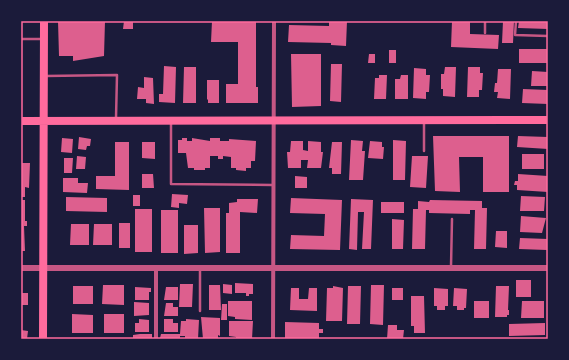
<svg xmlns="http://www.w3.org/2000/svg" width="569" height="360" viewBox="0 0 569 360" font-family="Jost,sans-serif">
<style>
.building{fill:#dd5f8e}
.lines{fill:none;stroke-linecap:round;stroke-linejoin:round}
.service{stroke:#c65784;stroke-width:2.5}
.minor{stroke:#c65784;stroke-width:4}
.tertiary{stroke:#c65784;stroke-width:6}
.primary{stroke:#ff6b9d;stroke-width:8}
.neatline{fill:none;stroke:#ff6b9d;stroke-width:1.5}
</style>
<rect width="100%" height="100%" fill="#1b1b3a"/>
<path class="building" d="M58 21H105L104 56 73 61V56H59Z
M124 21H133V29H123Z
M212 21H256V87H258V103H226V84H238V42H211Z
M329 21H347L346 46 331 45V43L288 42 289 25 329 26Z
M452 21H470V34L499 35 498 49 451 47Z
M503 21H514L513 43H502Z
M519 21H548V29L518 28Z
M519 49H548V63H519Z
M389 50H396V63H389Z
M291 54H321V106L292 107Z
M369 54H375V63H368Z
M331 64H342L341 102 330 101Z
M164 66 176 67 175 103 159 102V94H163Z
M184 67H196V103H183Z
M445 67H456L455 97 443 96V89H441V74H444Z
M468 67H480V73H483L482 90H479V97H467Z
M414 68 426 69V75H430L429 92H426V99L413 98Z
M498 69H511L510 99 497 98 498 92H494L495 83H497Z
M532 71 548 72V86H531Z
M379 75H387L386 99H374L375 78H379Z
M401 75H408V99H395V79H400Z
M144 77 153 78 154 104 146 103V99H137L138 87 144 88Z
M207 80H219V103H208V100L207 99Z
M523 89 548 90V104L522 103Z
M433 136H509V192H483V157H459L460 192 435 191Z
M518 136 548 137V149L517 147Z
M79 137 91 139 90 146H87L86 150 78 149Z
M62 138 73 139 72 153 61 152Z
M182 138H187V141H192V138L210 141V138H220V141H229V139L256 141 255 161H251V168H246V171L236 170V168H231V157L223 156V159H218V156H210V168H205V170H194V168H188L186 153H178V140H182Z
M351 140 363 141 362 151H365L363 180H349Z
M393 140 406 141 405 180H393Z
M291 141H303V150L308 151V141L321 142V152H323L321 168H307L308 160H301V168H288L287 152H290Z
M370 141 382 142V147H384L383 159 368 158Z
M115 142H129V190L96 189V176H115Z
M142 142H155V159L142 158Z
M332 142H342L341 174H332V168H329Z
M522 154H544V169H522Z
M77 156 86 157 85 169H76Z
M412 156H428L426 188 410 187Z
M64 158H73L72 173H64Z
M21 163H30L29 188 25 187V197H21Z
M142 174H153L154 188H142Z
M518 174 548 176V192L517 190V185H514L515 181H518Z
M295 176 307 177V188H295Z
M63 178H78V183H88L87 193 63 192Z
M172 194 188 195 187 204 179 203V208L171 207Z
M133 195H140V206H133Z
M521 196 545 197 544 211H520Z
M66 197 107 198V212L66 211Z
M291 198 342 200 340 250 290 249 291 235 324 236 325 214 290 213Z
M237 199H258L257 213 240 212V253H226V213H229V203L237 202Z
M351 199 373 200 371 249H362L364 212H358L357 250 349 249Z
M21 200H25V221H27V226H24L25 251H21Z
M430 200 482 201V208H487L486 249H474L475 210H470V214L429 213V210H426L425 249H412L413 209H418V201L429 202Z
M381 202H404V213H381Z
M204 208H220V252L205 253Z
M135 209H152V252H135Z
M161 210H178V253H161Z
M521 216 546 218 542 233 520 232Z
M392 219 404 220 403 249H392Z
M119 223H130V248H119Z
M71 224H89V245H70Z
M94 224H112V245H93Z
M184 225H198V253L184 254Z
M496 231H507V248L495 247Z
M520 238 548 239 547 250 519 249Z
M516 280H531V297H516Z
M235 283 253 284V294H249V296H246V293H235Z
M180 284H193L192 307H179Z
M223 284 232 285V294L223 293Z
M103 285H124V305L102 304Z
M209 285H220L221 310H209Z
M371 285H384L383 325 370 324Z
M73 286H93V304H73Z
M333 286 343 288 342 321H326L327 288H333Z
M348 286H361L360 324H347Z
M496 286H509L508 310H509V315H507V317H495Z
M135 287 151 288V292H149V300H135Z
M166 287H178V300H164Z
M291 288H299V299H308L309 288H317V311L290 310Z
M392 288H403V300H392Z
M434 288 448 289V306H445V310H437V306H434Z
M454 288 467 289 466 308H464V310H457V306H453Z
M21 293H28V305H21Z
M411 296H424L425 333H414V326H411Z
M228 301H252V320L235 319V317L228 316Z
M474 301H489V318H474Z
M522 301H544V318H521Z
M134 302 149 303V315L134 316Z
M166 303H173V307H178V316H164Z
M222 304H227V320H221Z
M72 314 93 315V333H72Z
M104 314H124V333H104Z
M201 317 220 318V336L218 335V339H203Z
M139 319 149 320V332H135V323H139Z
M164 319H173V323H178V332H164Z
M186 319 199 320 198 339 185 338V336H180V339L160 338 161 334H180L181 321H186Z
M229 321H253L252 339H236V337L229 336Z
M285 322 319 323V329H323V333H319V339H285Z
M545 323V335L509 336V324Z
M388 325H397V330H404L403 339H387Z
M21 330 28 331 27 339H21Z
M140 334H152V339H133V335Z"/>
<g class="lines">
<path class="service" d="M516 21 515 35 548 36
M485 33V21
M21 39H42
M45 76 117 75 116 118
M171 123V184L273 185
M424 151V121
M451 267 452 219
M200 311V268"/>
<path class="minor" d="M156 339V268
M273 339 274 21"/>
<path class="tertiary" d="M21 268H548"/>
<path class="primary" d="M21 121 548 120
M43 339 44 21"/>
</g>
<rect width="569" height="360" fill="none" stroke="#1b1b3a" stroke-width="44"/>
<rect x="22" y="22" width="525" height="316" class="neatline"/>
</svg>
